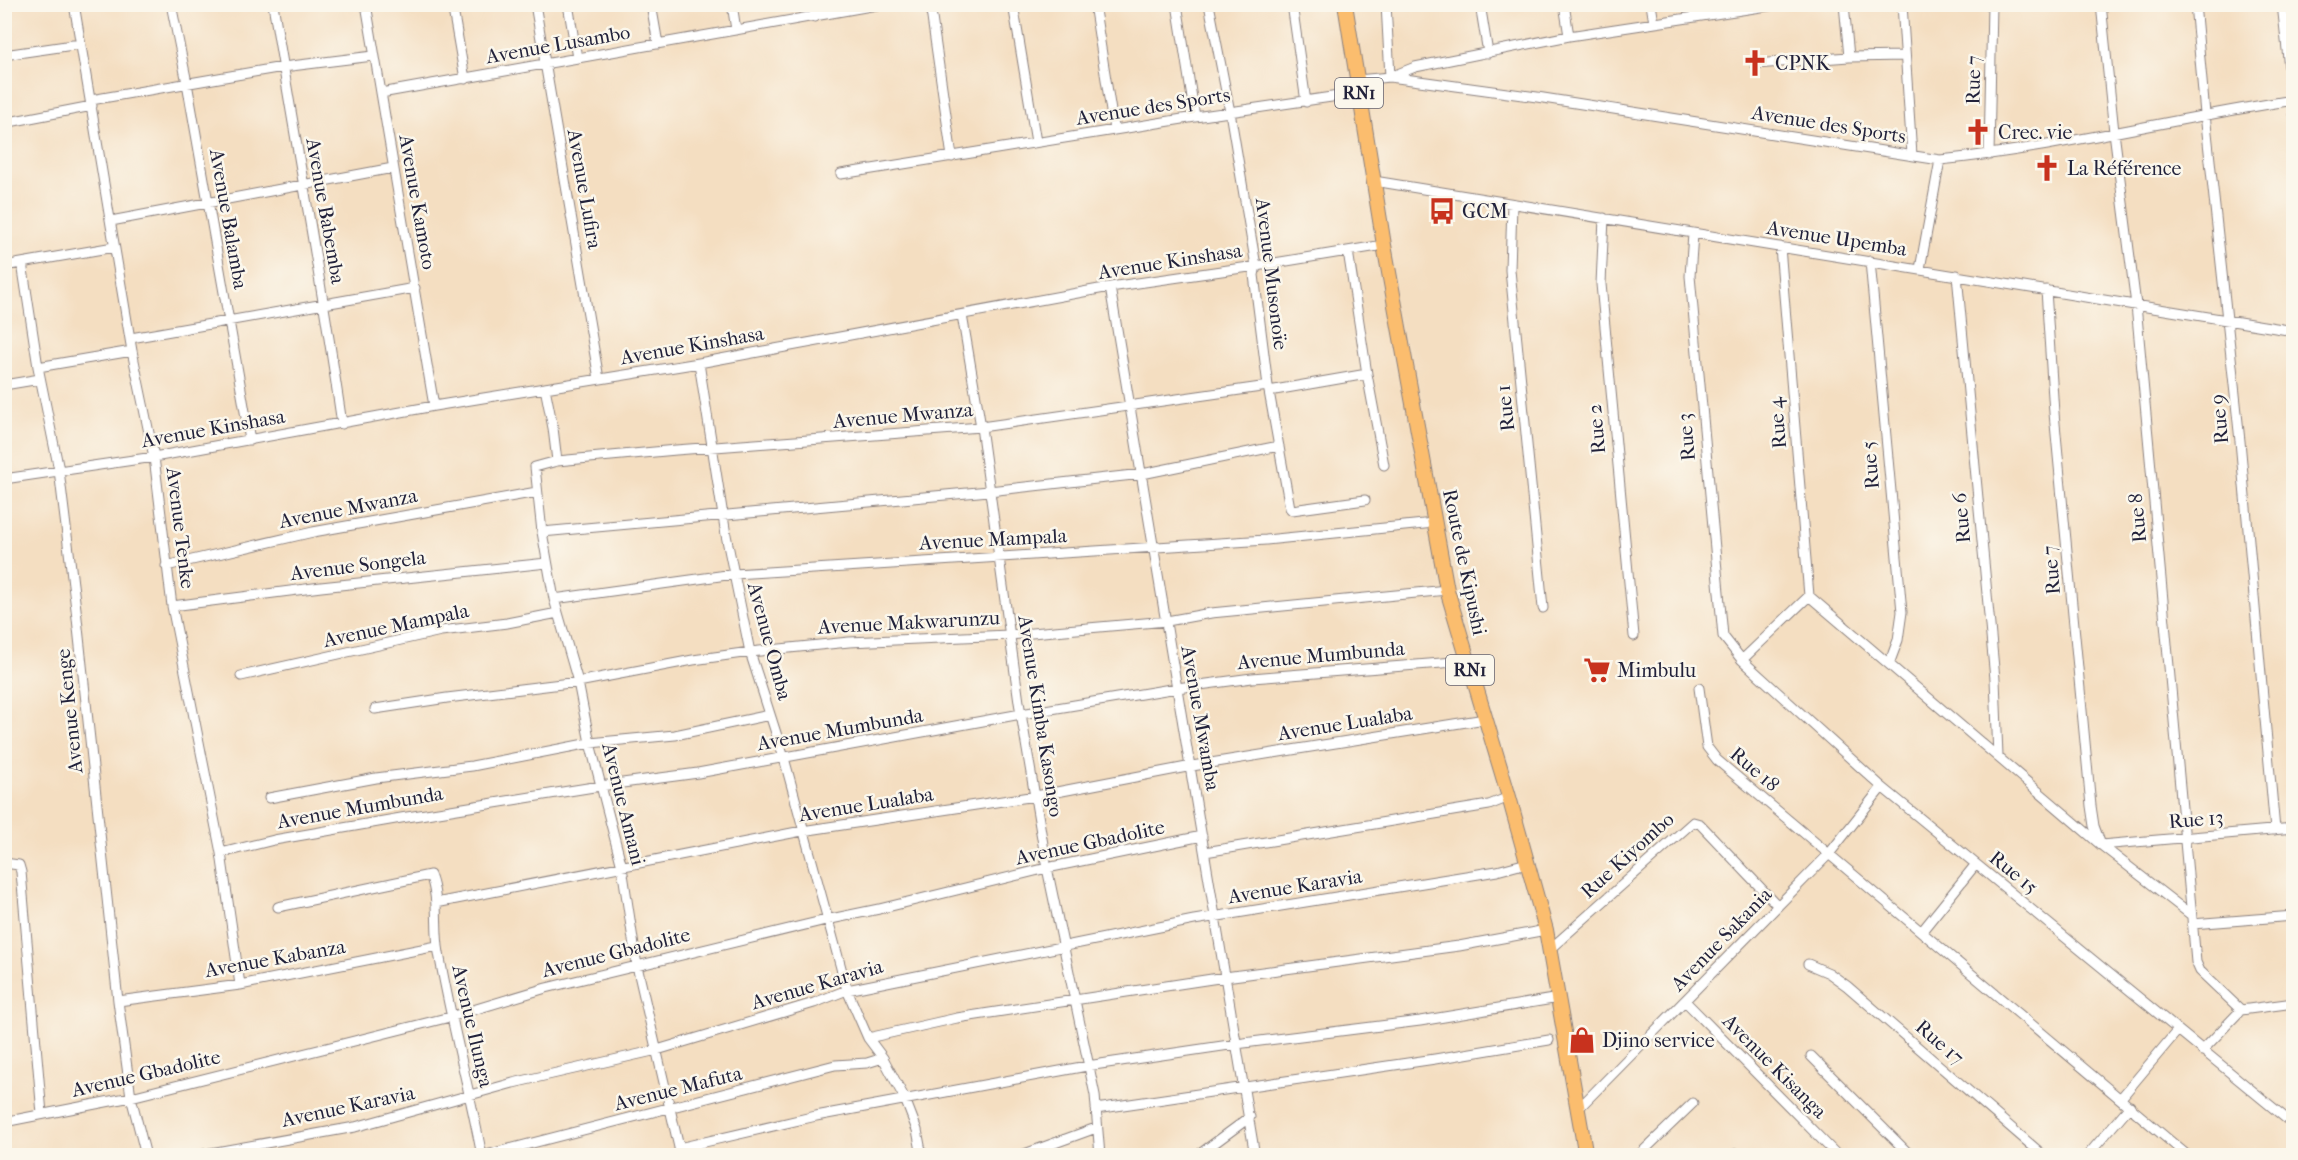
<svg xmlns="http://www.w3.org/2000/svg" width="2298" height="1160" viewBox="0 0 2298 1160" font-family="'IM FELL French Canon',serif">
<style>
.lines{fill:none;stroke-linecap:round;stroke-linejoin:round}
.minor-casing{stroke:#8b807e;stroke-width:11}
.highway-casing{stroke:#8b807e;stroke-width:16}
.minor{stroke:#fff;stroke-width:9}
.highway{stroke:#fbbd6e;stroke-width:14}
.labels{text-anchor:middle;stroke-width:5;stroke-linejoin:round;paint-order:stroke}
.shield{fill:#fbf7ec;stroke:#636270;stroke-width:1.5}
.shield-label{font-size:18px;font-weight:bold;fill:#22223b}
.street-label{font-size:20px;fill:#22223b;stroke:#fbf7ec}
.poi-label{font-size:20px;fill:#22223b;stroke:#fbf7ec;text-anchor:start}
</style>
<rect width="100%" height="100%" fill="#fbf7ec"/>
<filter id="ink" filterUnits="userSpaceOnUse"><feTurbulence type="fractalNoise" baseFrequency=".0167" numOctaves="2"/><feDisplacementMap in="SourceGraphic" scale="12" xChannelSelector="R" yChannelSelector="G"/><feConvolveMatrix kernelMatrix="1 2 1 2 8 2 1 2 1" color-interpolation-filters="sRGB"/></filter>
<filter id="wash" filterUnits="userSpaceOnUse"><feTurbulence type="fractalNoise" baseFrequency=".008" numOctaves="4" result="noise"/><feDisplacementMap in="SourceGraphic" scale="24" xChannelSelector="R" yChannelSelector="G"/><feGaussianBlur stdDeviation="1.35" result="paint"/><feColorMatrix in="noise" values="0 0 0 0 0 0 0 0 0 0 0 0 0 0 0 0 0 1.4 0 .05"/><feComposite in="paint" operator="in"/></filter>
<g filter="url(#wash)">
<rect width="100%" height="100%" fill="#f4dec1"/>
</g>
<g filter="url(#ink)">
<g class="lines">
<defs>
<path id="minor" d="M74 4 132 351 154 457 172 606 221 853 240 985
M171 4 187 83 250 440
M273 4C296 144 322 284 342 424
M366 4 434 406
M452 4 465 79
M535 4 599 379
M568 4 577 58
M651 4 658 44
M732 4 736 30
M813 4 815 17
M930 4 952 157
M1013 4 1036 142
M1094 4 1114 130
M1177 4 1195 117
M1209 4 1230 112 1256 266 1254 275 1268 386 1290 508 1292 510 1365 500
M1292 4 1306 102
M1386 4 1390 77 1415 67 1569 36 1781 4
M1480 4 1488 53
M1564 4 1569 36
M1651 4 1654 23
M1844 4 1849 57
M1902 4 1912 155
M2101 4 2114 132 2136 305 2196 962 2200 971 2241 1010
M2195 4 2205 114 2240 441 2275 830
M2282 4 2294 114
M4 55 80 44
M1755 64 1849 57 1904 56
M1357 80 1390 77 1537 97 1940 160C2059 148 2175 118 2294 100
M381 93 882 4
M91 100 283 67 373 56
M4 123 92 106
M1989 155 1992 4
M841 174 1195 117 1359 93
M1374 181 2294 331
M1512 204 1510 270 1543 608
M1604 218 1601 284 1634 636
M111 221 393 168
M1693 234 1690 276 1723 636 1742 660 1882 787 2294 1125
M1780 247 1809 596
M1348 251 1367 374 1384 465
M1870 261 1902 612 1898 640 1889 664
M22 263 38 367 59 470 76 609 118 1001 131 1097 146 1156
M4 266 114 247
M1920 269 1940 160
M1957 275 1995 679 1998 757
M1110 287 1255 1156
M2046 290 2054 413 2091 806 2094 826 2101 845 2294 828
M962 315 981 427 1019 702 1047 868 1095 1095 1100 1156
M131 338 415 288
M699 363 726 535 750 652 784 758 847 990 868 1038 883 1058 905 1099 917 1130 922 1156
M38 367 132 351
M4 385 40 379
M545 388 553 428 557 461
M1269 391 1367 374
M4 479 154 457 434 406 699 363 1110 287 1256 266 1384 245
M542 532 989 491 1142 474 1279 446
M166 566 313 532 537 492
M1809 596 2101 845 2191 915
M554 599 734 574 1266 540 1434 523
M172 606 321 587 547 563
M1742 660 1809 596
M241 676 441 631 507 623 558 613
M1699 688 1707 747 1717 760 2188 1156
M375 709 447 698 578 682 693 660 750 652 849 642 1009 635 1167 621 1211 613 1447 590
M269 798 376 778 472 766 590 743 675 735 770 715
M1205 852 1489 805 1509 797
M221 853 274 840 401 818 600 786 698 773 1021 714 1177 688 1252 678 1467 661
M4 863 19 865 21 872 42 1114
M436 903 802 831 1036 796 1192 766 1485 719
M278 907 430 875C440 900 434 927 439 953 451 1021 469 1088 482 1156
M2192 924 2294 916
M1922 931 1976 864
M1550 949 1693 822 1700 824 1778 906
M1808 964 1829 973 1847 986 2044 1156
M118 1001 240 985 437 946
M1685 1001 1838 1156
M868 1038 957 1018 1225 977 1459 946 1546 930
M2202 1051 2241 1010 2294 1003
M1811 1056 1911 1156
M2121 1098 2178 1030
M1096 1109 1435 1059 1549 1040
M1578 1109 1829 854 1882 787
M4 1122 131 1097 450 1017 546 988 826 920 879 909 1047 868 1202 836
M679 1148 816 1116 1087 1066 1236 1044 1420 1021 1559 998
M1735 1154 1736 1156
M194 1156 355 1127 513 1083 657 1050 814 1003 847 990 1194 920 1497 871 1527 863
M482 1156 835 1065 867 1063 883 1058
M681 1156 637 966 622 867 590 743 578 682 554 599 542 532 535 467 557 461 676 450 981 427 1268 386
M1019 1156 1096 1128
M1197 1156 1250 1117
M1638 1156 1693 1103
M2087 1156 2130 1106"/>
<path id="highway" d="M1345 4 1384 245 1447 590 1509 797 1546 930 1586 1156"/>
</defs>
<use href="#minor" class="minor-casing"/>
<use href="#highway" class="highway-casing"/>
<use href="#minor" class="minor"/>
<use href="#highway" class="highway"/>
</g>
</g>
<defs>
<symbol id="church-bare" viewBox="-9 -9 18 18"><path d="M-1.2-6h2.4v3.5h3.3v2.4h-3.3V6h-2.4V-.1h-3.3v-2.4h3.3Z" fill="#c8321e" stroke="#fbf7ec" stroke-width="2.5" paint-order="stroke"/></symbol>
<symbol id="bus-bare" viewBox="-9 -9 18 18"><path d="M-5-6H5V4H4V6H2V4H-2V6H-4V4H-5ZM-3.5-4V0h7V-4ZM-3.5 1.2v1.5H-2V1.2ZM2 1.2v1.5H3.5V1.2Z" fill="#c8321e" stroke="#fbf7ec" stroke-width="2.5" paint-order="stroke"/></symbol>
<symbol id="supermarket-bare" viewBox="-9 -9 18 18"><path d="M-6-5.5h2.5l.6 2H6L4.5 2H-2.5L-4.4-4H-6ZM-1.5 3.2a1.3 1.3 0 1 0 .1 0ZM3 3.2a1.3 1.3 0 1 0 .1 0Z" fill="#c8321e" stroke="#fbf7ec" stroke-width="2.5" paint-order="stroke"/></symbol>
<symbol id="shop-bare" viewBox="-9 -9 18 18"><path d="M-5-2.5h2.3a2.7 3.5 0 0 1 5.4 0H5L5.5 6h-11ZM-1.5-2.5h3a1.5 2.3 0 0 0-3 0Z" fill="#c8321e" stroke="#fbf7ec" stroke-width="2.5" paint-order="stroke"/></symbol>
</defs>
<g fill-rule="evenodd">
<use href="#church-bare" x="1736" y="44" width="38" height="38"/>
<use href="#church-bare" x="1959" y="113" width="38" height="38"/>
<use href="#church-bare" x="2028" y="149" width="38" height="38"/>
<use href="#bus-bare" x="1423" y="192" width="38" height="38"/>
<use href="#supermarket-bare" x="1578" y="651" width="38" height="38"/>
<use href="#shop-bare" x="1563" y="1021" width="38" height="38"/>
</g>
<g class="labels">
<g class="shield">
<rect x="1335" y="78" width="48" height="30" rx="4.5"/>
<rect x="1446" y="655" width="48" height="30" rx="4.5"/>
</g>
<g class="shield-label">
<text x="1359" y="99">RN1</text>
<text x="1470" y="676">RN1</text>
</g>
<g class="street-label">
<text transform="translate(558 44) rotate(-10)" y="7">Avenue Lusambo</text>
<text transform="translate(1973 80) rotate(-89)" y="7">Rue 7</text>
<text transform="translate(1153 106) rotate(-9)" y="7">Avenue des Sports</text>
<text transform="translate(1829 124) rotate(9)" y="7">Avenue des Sports</text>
<text transform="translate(585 189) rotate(80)" y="7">Avenue Lufira</text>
<text transform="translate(418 202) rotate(80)" y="7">Avenue Kamoto</text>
<text transform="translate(326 211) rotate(80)" y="7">Avenue Babemba</text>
<text transform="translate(229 219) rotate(80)" y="7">Avenue Balamba</text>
<text transform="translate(1837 238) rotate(9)" y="7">Avenue Upemba</text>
<text transform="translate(1170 261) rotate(-9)" y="7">Avenue Kinshasa</text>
<text transform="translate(1272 274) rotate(83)" y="7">Avenue Musonoïe</text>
<text transform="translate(692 345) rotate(-10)" y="7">Avenue Kinshasa</text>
<text transform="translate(1505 408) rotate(-96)" y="7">Rue 1</text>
<text transform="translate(903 415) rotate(-5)" y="7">Avenue Mwanza</text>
<text transform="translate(2219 419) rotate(-95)" y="7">Rue 9</text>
<text transform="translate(1777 423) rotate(-95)" y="7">Rue 4</text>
<text transform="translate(213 428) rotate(-10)" y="7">Avenue Kinshasa</text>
<text transform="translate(1596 429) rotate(-95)" y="7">Rue 2</text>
<text transform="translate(1686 437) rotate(-95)" y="7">Rue 3</text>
<text transform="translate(1870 465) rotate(-95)" y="7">Rue 5</text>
<text transform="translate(348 508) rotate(-11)" y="7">Avenue Mwanza</text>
<text transform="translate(1961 518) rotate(-95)" y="7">Rue 6</text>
<text transform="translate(2137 518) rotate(-95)" y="7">Rue 8</text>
<text transform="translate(181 528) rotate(83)" y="7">Avenue Tenke</text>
<text transform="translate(993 539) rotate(-3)" y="7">Avenue Mampala</text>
<text transform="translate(1465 562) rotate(78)" y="7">Route de Kipushi</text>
<text transform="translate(358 565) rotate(-7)" y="7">Avenue Songela</text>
<text transform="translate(2051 570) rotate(-95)" y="7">Rue 7</text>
<text transform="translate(909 622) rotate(-3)" y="7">Avenue Makwarunzu</text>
<text transform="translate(396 625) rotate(-12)" y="7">Avenue Mampala</text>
<text transform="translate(770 641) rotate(75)" y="7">Avenue Omba</text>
<text transform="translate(1321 655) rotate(-5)" y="7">Avenue Mumbunda</text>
<text transform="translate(69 711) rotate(-96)" y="7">Avenue Kenge</text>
<text transform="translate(1041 716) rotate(81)" y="7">Avenue Kimba Kasongo</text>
<text transform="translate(1201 718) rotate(80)" y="7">Avenue Mwamba</text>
<text transform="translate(1345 723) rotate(-9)" y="7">Avenue Lualaba</text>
<text transform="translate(840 729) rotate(-10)" y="7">Avenue Mumbunda</text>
<text transform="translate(1755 769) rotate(40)" y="7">Rue 18</text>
<text transform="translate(624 804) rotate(76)" y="7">Avenue Amani</text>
<text transform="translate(866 804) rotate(-9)" y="7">Avenue Lualaba</text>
<text transform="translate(360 807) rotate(-10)" y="7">Avenue Mumbunda</text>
<text transform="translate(2196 819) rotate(-5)" y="7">Rue 13</text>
<text transform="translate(1090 842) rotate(-12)" y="7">Avenue Gbadolite</text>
<text transform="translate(1627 855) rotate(-42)" y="7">Rue Kiyombo</text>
<text transform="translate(2014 872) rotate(39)" y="7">Rue 15</text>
<text transform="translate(1295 886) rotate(-9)" y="7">Avenue Karavia</text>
<text transform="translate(1721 939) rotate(-46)" y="7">Avenue Sakania</text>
<text transform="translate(616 952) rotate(-14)" y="7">Avenue Gbadolite</text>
<text transform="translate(275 958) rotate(-10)" y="7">Avenue Kabanza</text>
<text transform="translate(817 984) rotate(-16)" y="7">Avenue Karavia</text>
<text transform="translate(473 1026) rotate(77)" y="7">Avenue Ilunga</text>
<text transform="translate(1940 1042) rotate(41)" y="7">Rue 17</text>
<text transform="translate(1775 1066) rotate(45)" y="7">Avenue Kisanga</text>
<text transform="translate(146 1073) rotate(-13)" y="7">Avenue Gbadolite</text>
<text transform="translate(678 1088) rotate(-14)" y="7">Avenue Mafuta</text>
<text transform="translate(348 1106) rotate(-12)" y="7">Avenue Karavia</text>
</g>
<g class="poi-label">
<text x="1775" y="70">CPNK</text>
<text x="1998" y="139">Crec. vie</text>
<text x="2067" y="175">La Référence</text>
<text x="1462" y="218">GCM</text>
<text x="1617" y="677">Mimbulu</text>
<text x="1602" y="1047">Djino service</text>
</g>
</g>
<rect width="2298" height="1160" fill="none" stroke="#fbf7ec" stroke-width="24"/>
</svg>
